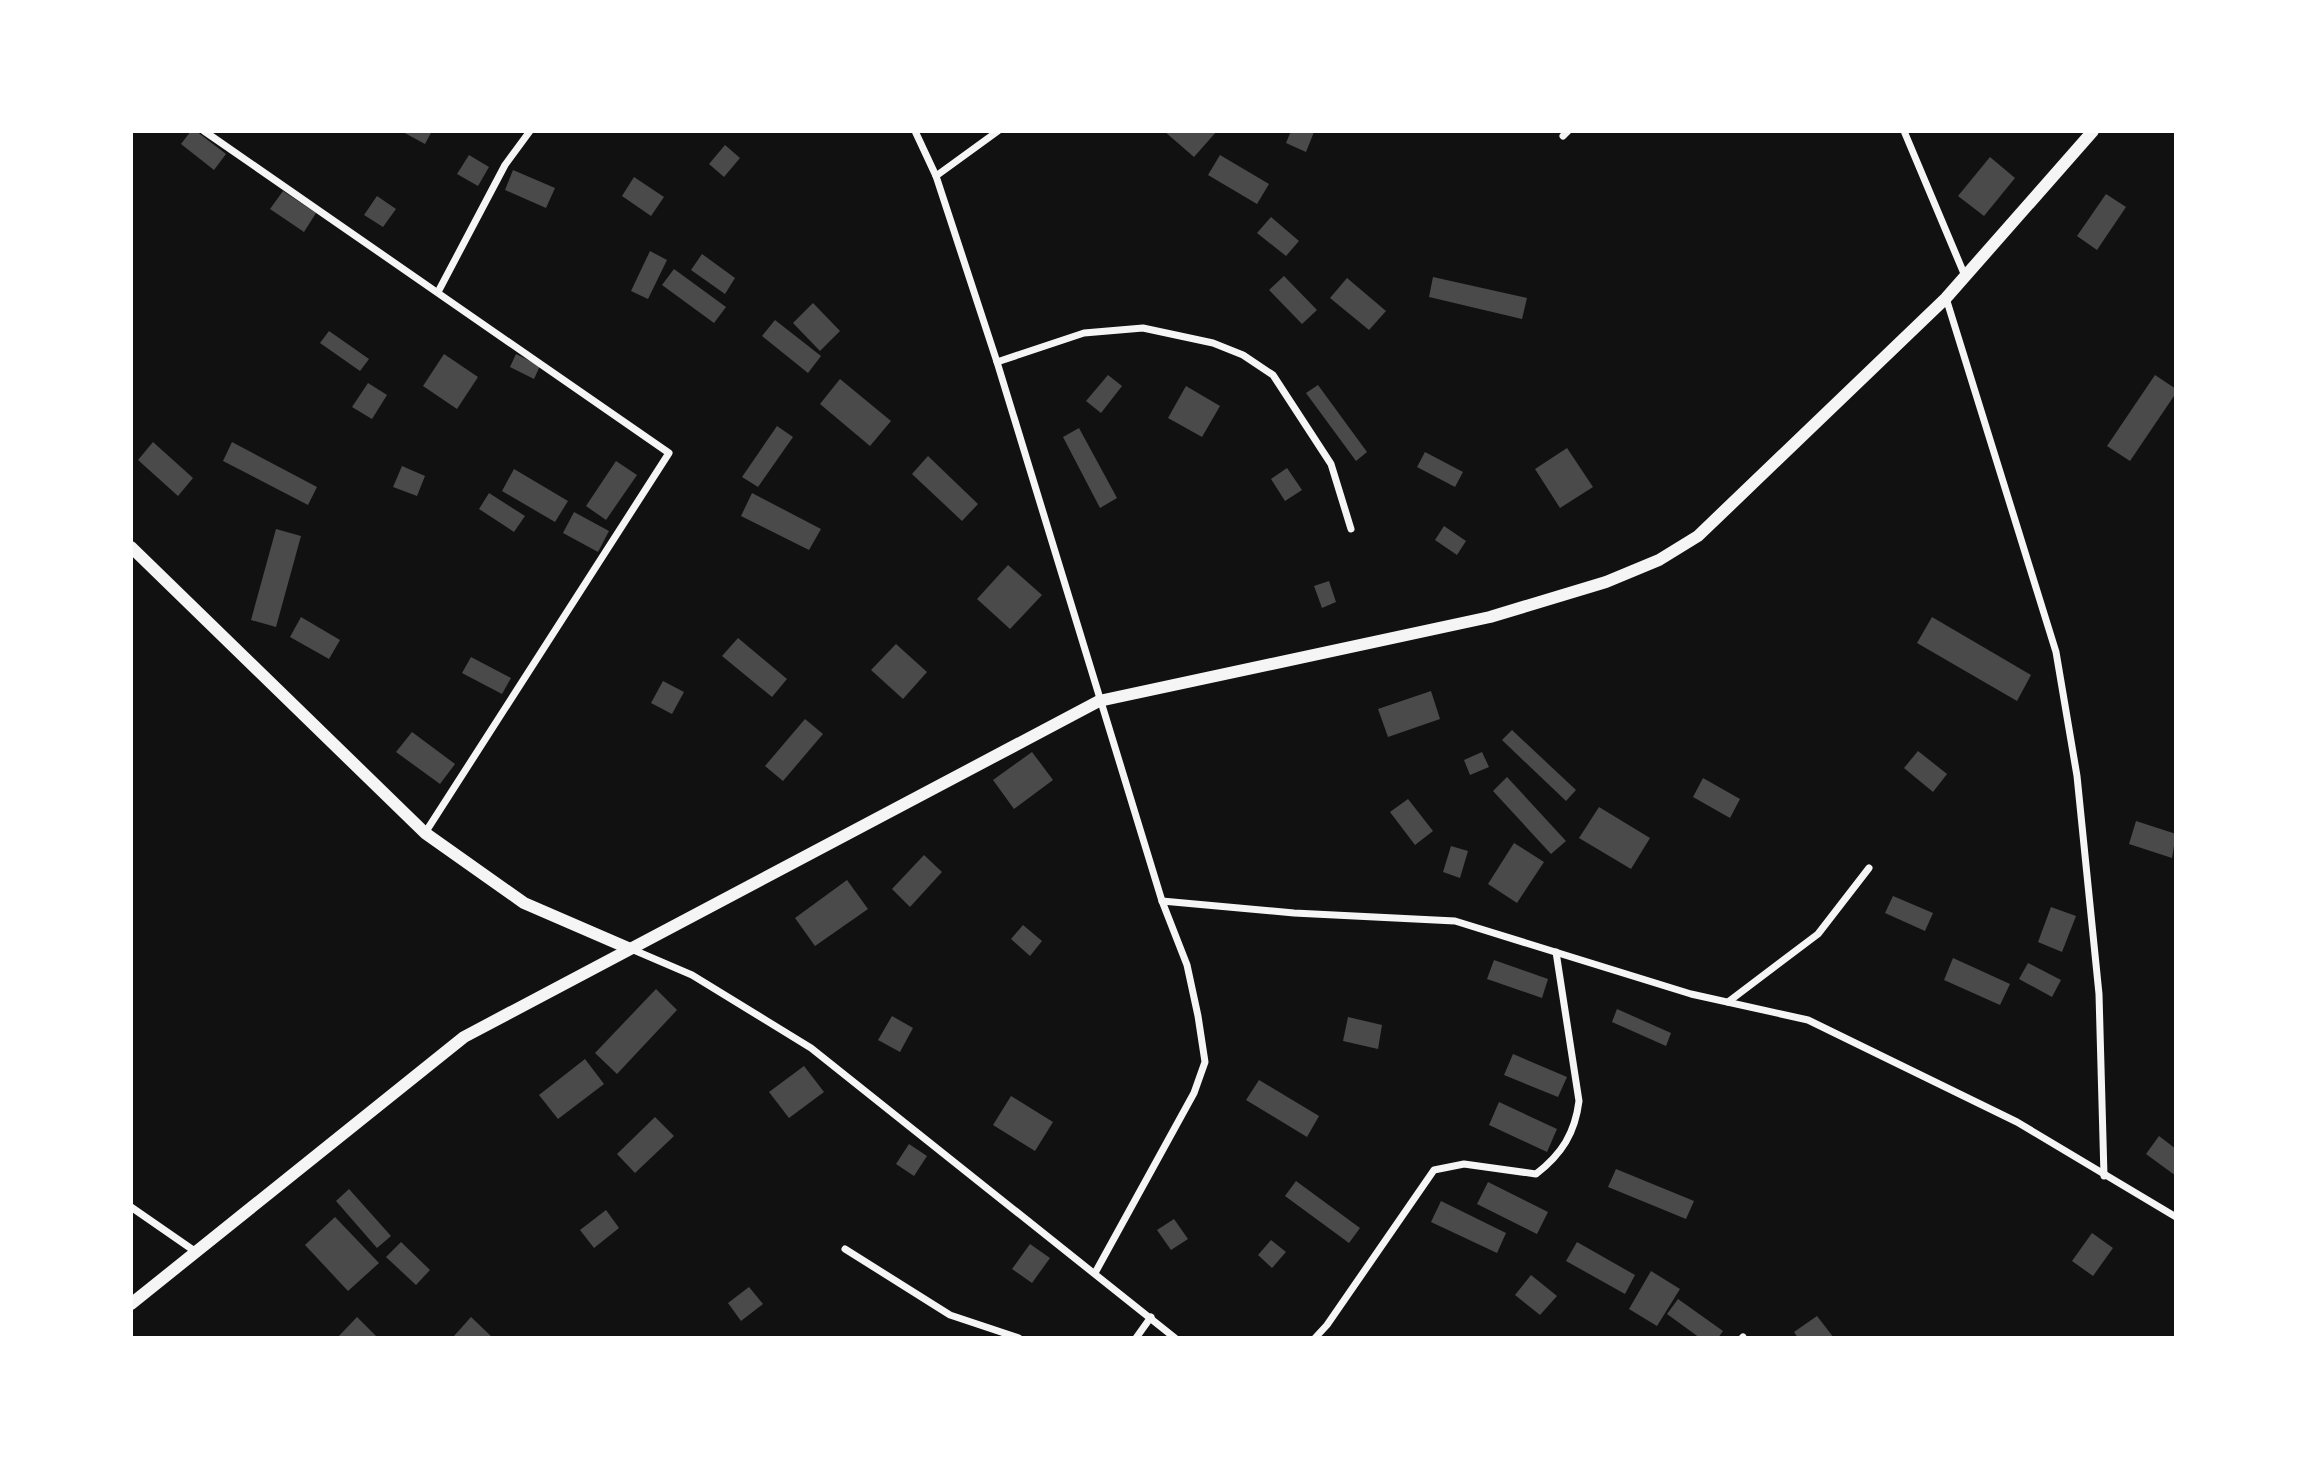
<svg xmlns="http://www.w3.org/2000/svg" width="2307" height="1469" font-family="Lora,serif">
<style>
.building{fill:#4a4a4a}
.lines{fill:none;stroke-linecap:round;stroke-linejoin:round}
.minor{stroke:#f5f5f5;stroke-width:7}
.tertiary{stroke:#f5f5f5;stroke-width:12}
</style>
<rect width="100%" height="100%" fill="#111"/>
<g class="building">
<polygon points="191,131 196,131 226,154 214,170 181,144"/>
<polygon points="401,131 432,131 425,144"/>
<polygon points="1164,131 1217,131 1194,157"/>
<polygon points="1291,131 1314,132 1306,152 1286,143"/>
<polygon points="725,145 740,158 724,177 709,164"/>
<polygon points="469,155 489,167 478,186 457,174"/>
<polygon points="1220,155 1269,184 1257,204 1208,175"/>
<polygon points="1990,157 2015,178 1984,216 1958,196"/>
<polygon points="513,170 555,188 546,208 505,190"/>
<polygon points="634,177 664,197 651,216 622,196"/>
<polygon points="283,191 316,213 304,232 270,209"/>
<polygon points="2106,194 2126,207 2097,250 2077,236"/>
<polygon points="377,196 396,209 383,227 364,215"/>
<polygon points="1271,217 1299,241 1286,256 1257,233"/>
<polygon points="650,251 667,260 648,299 631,291"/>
<polygon points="702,254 735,278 725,294 691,270"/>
<polygon points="674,269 726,307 714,323 662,285"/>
<polygon points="1284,276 1317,310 1302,324 1269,290"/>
<polygon points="1433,277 1527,298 1522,319 1429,297"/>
<polygon points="1347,278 1386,311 1369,330 1330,298"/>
<polygon points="813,303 840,331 820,351 793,323"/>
<polygon points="775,320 821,356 808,373 762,336"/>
<polygon points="329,331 369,359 360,371 320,343"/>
<polygon points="444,354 478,377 457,409 423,386"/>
<polygon points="516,354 540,366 534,379 510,367"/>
<polygon points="1108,375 1122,386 1101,413 1086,401"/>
<polygon points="2155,375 2176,389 2176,393 2130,461 2107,446"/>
<polygon points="840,379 891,421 870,446 820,404"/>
<polygon points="368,383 387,395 372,419 352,407"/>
<polygon points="1318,385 1367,452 1356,461 1306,393"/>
<polygon points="1186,386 1220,406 1202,437 1168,418"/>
<polygon points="777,426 793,437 758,487 742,477"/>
<polygon points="1079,428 1117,498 1100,508 1063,437"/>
<polygon points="153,442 193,478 178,496 138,460"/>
<polygon points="232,442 317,487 308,505 223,461"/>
<polygon points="1567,448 1593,487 1560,508 1535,469"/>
<polygon points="1425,452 1463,472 1455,487 1417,467"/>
<polygon points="928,456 978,504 962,521 912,474"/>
<polygon points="616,461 637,475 606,520 586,506"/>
<polygon points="402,466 425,476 417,496 393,487"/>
<polygon points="1287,468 1302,490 1285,501 1271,479"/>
<polygon points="514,469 568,501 555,522 502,491"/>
<polygon points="489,493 525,516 514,532 479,509"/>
<polygon points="752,493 821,529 809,550 741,516"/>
<polygon points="574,512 609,531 598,552 563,533"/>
<polygon points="1444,526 1466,541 1457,555 1435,540"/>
<polygon points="276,529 301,536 276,627 251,620"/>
<polygon points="1008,565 1042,595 1010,629 977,599"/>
<polygon points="1329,581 1336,602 1322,608 1314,586"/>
<polygon points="301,617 340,640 329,659 290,637"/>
<polygon points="1932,617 2031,675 2017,701 1917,643"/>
<polygon points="738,638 787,679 772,697 722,656"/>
<polygon points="896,644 927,672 903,699 871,670"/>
<polygon points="471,657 511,678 502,694 462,673"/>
<polygon points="663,681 684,692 672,714 651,703"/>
<polygon points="1431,691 1440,719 1388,737 1378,709"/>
<polygon points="805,719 823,734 783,781 765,766"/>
<polygon points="1512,730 1576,790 1566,801 1502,740"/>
<polygon points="412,732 455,764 440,784 396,752"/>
<polygon points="1918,751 1947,774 1933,792 1904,768"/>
<polygon points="1032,752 1053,780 1014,809 993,780"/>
<polygon points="1482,752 1489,767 1470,775 1464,760"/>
<polygon points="1507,777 1566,841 1551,854 1493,791"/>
<polygon points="1703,778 1740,799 1730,818 1693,797"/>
<polygon points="1408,799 1433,831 1415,845 1390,812"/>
<polygon points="1599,807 1650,838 1631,869 1579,838"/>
<polygon points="2136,821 2176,834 2172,858 2129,844"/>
<polygon points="1514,843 1544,862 1517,903 1488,884"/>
<polygon points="1451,846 1468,851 1460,878 1443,872"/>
<polygon points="924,855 942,872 910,907 892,889"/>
<polygon points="847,880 868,909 815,946 795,918"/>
<polygon points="1893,896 1933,913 1925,931 1885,913"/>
<polygon points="2051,907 2076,916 2062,952 2038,942"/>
<polygon points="1023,925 1042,941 1030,956 1011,939"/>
<polygon points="1953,958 2010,984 2000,1005 1944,980"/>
<polygon points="1494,960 1548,979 1542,998 1487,979"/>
<polygon points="2028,963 2061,980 2052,997 2019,979"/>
<polygon points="656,989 677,1010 617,1074 595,1053"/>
<polygon points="1617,1009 1671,1033 1666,1046 1612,1022"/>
<polygon points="892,1016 913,1028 900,1052 878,1040"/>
<polygon points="1348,1017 1382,1025 1378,1049 1343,1041"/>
<polygon points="1513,1054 1567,1077 1558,1097 1504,1075"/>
<polygon points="585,1059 604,1084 558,1119 539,1095"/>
<polygon points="804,1066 824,1092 789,1118 769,1092"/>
<polygon points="1259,1080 1319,1116 1307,1137 1246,1100"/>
<polygon points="1011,1096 1053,1122 1035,1151 993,1125"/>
<polygon points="1499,1102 1557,1129 1547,1152 1489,1125"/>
<polygon points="655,1117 674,1136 635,1173 617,1154"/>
<polygon points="2159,1136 2176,1149 2176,1176 2146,1154"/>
<polygon points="909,1144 927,1156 914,1176 896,1164"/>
<polygon points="1616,1169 1694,1201 1686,1219 1608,1187"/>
<polygon points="1296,1181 1360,1228 1349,1243 1285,1196"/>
<polygon points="1488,1182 1548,1212 1537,1234 1477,1204"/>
<polygon points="349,1189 391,1236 377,1248 336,1201"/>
<polygon points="1441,1201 1506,1233 1497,1253 1431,1222"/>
<polygon points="606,1210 619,1228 594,1248 580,1230"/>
<polygon points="335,1217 379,1263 348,1291 305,1245"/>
<polygon points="1174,1219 1188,1239 1171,1250 1157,1230"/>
<polygon points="2092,1233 2113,1248 2093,1276 2072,1261"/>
<polygon points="1271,1240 1286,1252 1272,1268 1258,1255"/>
<polygon points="401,1242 430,1270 416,1285 386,1257"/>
<polygon points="1577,1242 1635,1275 1625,1294 1566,1261"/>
<polygon points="1030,1244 1050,1258 1032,1283 1012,1269"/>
<polygon points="1651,1271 1680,1289 1657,1326 1629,1309"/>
<polygon points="1531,1275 1557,1296 1540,1315 1515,1295"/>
<polygon points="749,1287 763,1304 741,1321 728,1303"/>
<polygon points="1678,1299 1723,1331 1718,1338 1700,1338 1667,1314"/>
<polygon points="1817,1316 1834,1338 1798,1338 1794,1332"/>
<polygon points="357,1317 378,1338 337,1338"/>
<polygon points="471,1317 493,1338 454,1336"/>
</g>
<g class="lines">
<g class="minor">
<polyline points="204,131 669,453 425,833"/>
<polyline points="915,131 936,176 997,362 1162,901 1187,965 1198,1016 1205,1062 1194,1093 1095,1273"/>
<polyline points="1904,131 1965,276"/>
<polyline points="1563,136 1568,131"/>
<polyline points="936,176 998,131"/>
<polyline points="438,292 505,165 530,131"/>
<polyline points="1946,298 2056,652 2077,776 2099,994 2104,1176"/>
<polyline points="997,362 1084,333 1143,328 1213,343 1243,355 1273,375 1331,464 1351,529"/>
<polyline points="1162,901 1294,913 1455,921 1691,994 1808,1020 2017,1122 2176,1217"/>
<polyline points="629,948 692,975 811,1048 1175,1338"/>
<polyline points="1728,1002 1818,934 1869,868"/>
<polyline points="131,1207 196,1252"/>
<polyline points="845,1249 950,1315 1019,1338"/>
<polyline points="1136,1338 1151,1317"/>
<path d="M1315 1338 1327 1325 1434 1170 1464 1164 1536 1174C1562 1154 1575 1133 1579 1101L1556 952"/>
<polyline points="1742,1338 1743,1337"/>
</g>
<g class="tertiary">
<polyline points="131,547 425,833 524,903 628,948"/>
<polyline points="131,1304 464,1037 1099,701 1490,617 1606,582 1659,560 1698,536 1946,298 2093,131"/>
</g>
</g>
<rect width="2307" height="1469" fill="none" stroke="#ffffff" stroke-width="266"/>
</svg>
